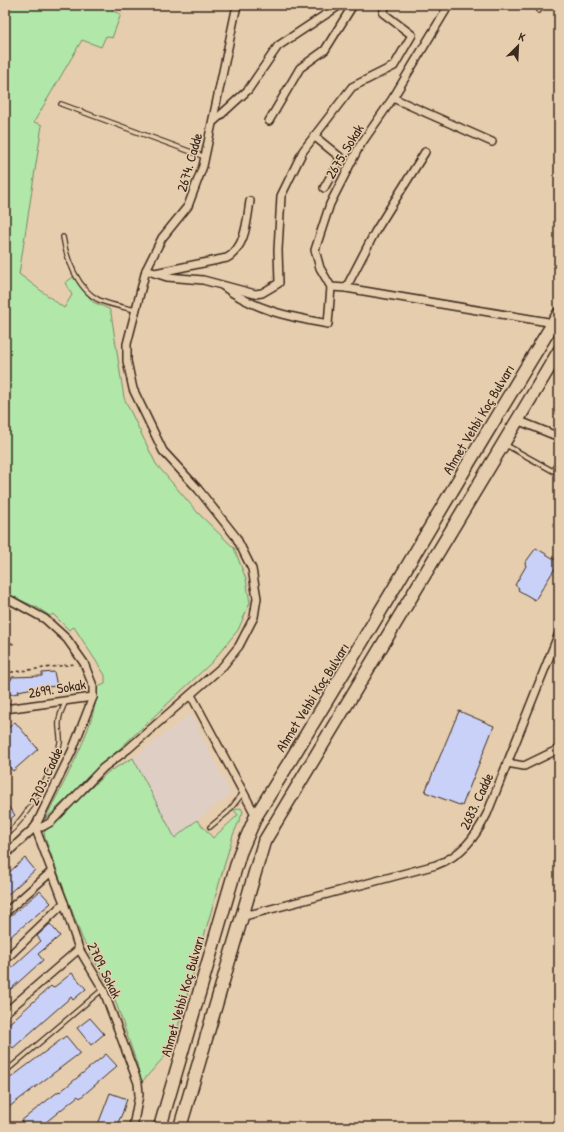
<svg xmlns="http://www.w3.org/2000/svg" width="564" height="1132" font-family="'Patrick Hand',sans-serif">
<style>
.built{fill:#decec4}
.green{fill:#b1e7a9;stroke:#768864}
.building{fill:#cad1f9;stroke:#3b2a1e}
.lines{fill:none;stroke-linecap:round;stroke-linejoin:round}
.lane-casing{stroke:#3b2a1e;stroke-width:6}
.street-casing{stroke:#3b2a1e;stroke-width:10}
.primary-casing{stroke:#3b2a1e;stroke-width:15}
.path{stroke:#3b2a1e;stroke-width:1.5;stroke-dasharray:3 3;stroke-linecap:butt}
.lane{stroke:#e6cdae;stroke-width:3.5}
.street{stroke:#e6cdae;stroke-width:7}
.primary{stroke:#e6cdae;stroke-width:12}
.labels{text-anchor:middle;dominant-baseline:central;stroke-width:3;stroke-linejoin:round;paint-order:stroke}
.street-label{font-size:14px;fill:#3b2a1e;stroke:#e6cdae}
</style>
<rect width="100%" height="100%" fill="#e6cdae"/>
<filter id="ink" filterUnits="userSpaceOnUse"><feTurbulence type="fractalNoise" baseFrequency=".025" numOctaves="2"/><feDisplacementMap in="SourceGraphic" scale="8" xChannelSelector="R" yChannelSelector="G"/><feConvolveMatrix kernelMatrix="1 2 1 2 8 2 1 2 1" color-interpolation-filters="sRGB"/></filter>
<g filter="url(#ink)">
<polygon class="built" points="190,714 231,793 175,838 133,758"/>
<g class="green">
<path d="M5 5H115L112 11 121 14 112 38 106 36 101 47 82 40 34 122 42 125 19 274 64 308 72 295 65 283 73 277 93 302 109 309 111 313 124 398 156 464 198 513 234 548 246 579 250 603 238 630 212 662 45 819C65 780 94 730 98 687L105 684V675L74 627 69 630 53 614 50 616 38 608 5 593Z"/>
<polygon points="133,758 175,838 197,820 213,838 238,815 234,810 241,808 243,812 233,835 172,1048 141,1083 137,1064 113,994 82,938 45,838 44,832 108,772"/>
</g>
<g class="building">
<polygon points="536,548 559,562 535,600 518,590 519,588 515,585 526,566 525,563"/>
<polygon points="54,672 57,686 46,687 46,689 34,692 33,688 18,691 19,693 6,695 5,692 5,680 11,680 12,677 42,676 42,673"/>
<polygon points="459,711 494,726 462,806 425,792"/>
<polygon points="15,722 38,749 13,771 5,762 5,731"/>
<polygon points="5,803 15,815 5,824"/>
<polygon points="25,858 35,870 5,897 5,876"/>
<polygon points="40,891 51,903 5,941 5,921"/>
<polygon points="50,924 60,936 38,954 43,960 11,989 5,983 5,974 41,941 37,936"/>
<polygon points="72,973 86,989 73,1000 71,997 13,1048 5,1039 5,1027 51,986 53,988"/>
<polygon points="90,1018 104,1034 91,1045 77,1028"/>
<polygon points="66,1036 80,1053 5,1110 5,1082"/>
<polygon points="106,1054 117,1066 80,1098 78,1096 40,1127 26,1127 21,1121 59,1091 60,1092"/>
<polygon points="110,1093 127,1099 122,1114 116,1127 97,1127"/>
</g>
<g class="lines">
<g class="lane-casing">
<g id="lane">
<polyline points="539,11 542,5"/>
<polyline points="61,104 205,157"/>
<path d="M63 237C66 258 78 290 99 300 110 305 123 307 135 310"/>
<polyline points="506,445 553,471 559,459"/>
<polyline points="210,827 228,812 243,793"/>
<path d="M5 836C28 817 53 772 60 743 61 736 58 729 59 722 59 715 63 707 66 701"/>
<polyline points="5,1072 103,989"/>
</g>
</g>
<g class="street-casing">
<g id="street">
<polyline points="393,98 492,142"/>
<polyline points="214,121 248,90 278,46 340,5"/>
<polyline points="269,121 300,68 325,50 353,5"/>
<polyline points="314,136 341,158 324,188"/>
<polyline points="146,270 167,277 203,280 255,294 262,293 279,283 278,250 281,196 303,151 352,87 394,66 412,35 383,13 386,5"/>
<path d="M155 273 227 258C246 247 247 220 250 201"/>
<path d="M223 286C254 310 290 317 328 324L331 287 320 268 315 250 330 204 359 147 393 98 449 5"/>
<polyline points="331,287 346,288 554,323"/>
<polyline points="346,288 375,232 425,152"/>
<polyline points="517,420 559,437"/>
<polyline points="5,597 45,619 67,639 84,663 93,686 93,697 72,751 35,827 5,855"/>
<polyline points="191,695 256,816"/>
<polyline points="5,709 93,697"/>
<polyline points="507,763 524,766 559,749"/>
<polyline points="5,913 51,872"/>
<path d="M241 917 436 865C461 856 475 838 487 814L559 633"/>
<polyline points="5,960 64,903"/>
<polyline points="5,1013 79,949"/>
<polyline points="133,1127 139,1095 138,1083 103,989 79,949 64,903 35,827 42,827 51,822 103,768 128,749 223,666 239,646 254,617 257,598 252,569 236,537 198,489 163,451 133,389 127,361 127,344 146,270 162,238 188,206 203,166 237,5"/>
</g>
</g>
<g class="primary-casing">
<g id="primary">
<path d="M160 1127 240 853 256 816C360 650 456 480 559 314"/>
<polyline points="180,1127 264,842 559,351"/>
</g>
</g>
<g class="path">
<polyline points="5,640 13,644 5,645"/>
<polyline points="5,673 75,664"/>
</g>
<use href="#lane" class="lane"/>
<use href="#street" class="street"/>
<use href="#primary" class="primary"/>
</g>
</g>
<g class="labels">
<g class="street-label">
<text transform="translate(344 151) rotate(-59)">2675. Sokak</text>
<text transform="translate(189 162) rotate(-74)">2674. Cadde</text>
<text transform="translate(478 419) rotate(-59)">Ahmet Vehbi Koç Bulvarı</text>
<text transform="translate(57 688) rotate(-9)">2699. Sokak</text>
<text transform="translate(312 697) rotate(-58)">Ahmet Vehbi Koç Bulvarı</text>
<text transform="translate(45 776) rotate(-65)">2703. Cadde</text>
<text transform="translate(476 801) rotate(-65)">2683. Cadde</text>
<text transform="translate(105 970) rotate(64)">2709. Sokak</text>
<text transform="translate(182 996) rotate(-74)">Ahmet Vehbi Koç Bulvarı</text>
</g>
</g>
<rect width="564" height="1132" fill="none" stroke="#e6cdae" stroke-width="20"/>
<rect x="10" y="10" width="544" height="1112" fill="none" stroke="#3b2a1e" stroke-width="1.5" filter="url(#ink)"/>
<g transform="translate(518 46) rotate(24)" stroke="#e6cdae" stroke-width="3" paint-order="stroke">
<path d="M0-3L7 15L0 10L-7 15Z" fill="#3b2a1e"/>
<text y="-6" font-size="11" font-weight="bold" text-anchor="middle" fill="#3b2a1e">K</text>
</g>
</svg>
